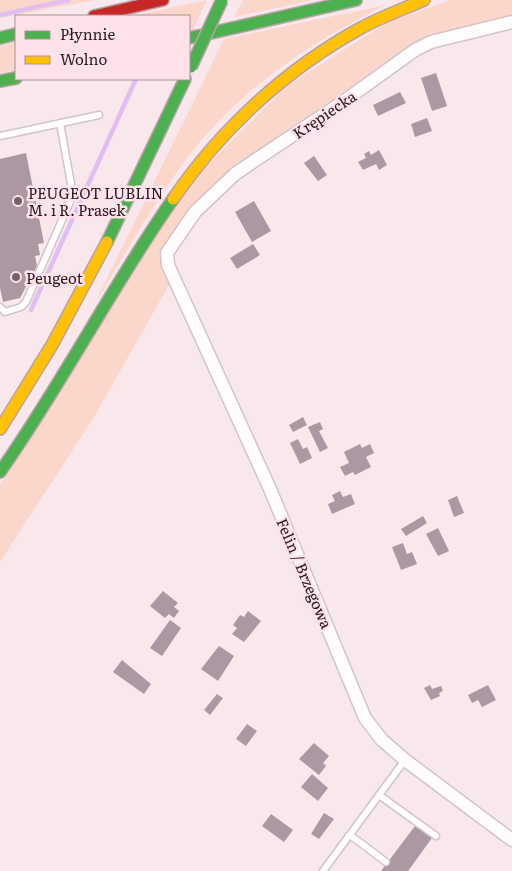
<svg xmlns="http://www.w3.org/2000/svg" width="512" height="871" font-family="Literata,serif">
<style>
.green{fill:#fbd6ca}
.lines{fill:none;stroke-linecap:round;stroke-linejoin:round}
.stream{stroke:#e1bef2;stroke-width:4.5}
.building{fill:#ac98a3}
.lane-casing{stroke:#d1c4c8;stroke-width:9}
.street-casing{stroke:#d1c4c8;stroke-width:15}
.fast-casing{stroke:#b9a2a3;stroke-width:14}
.slow-casing{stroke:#b9a2a3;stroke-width:14}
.jam-casing{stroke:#b9a2a3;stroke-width:14}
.lane{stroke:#fefcfc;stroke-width:6}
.street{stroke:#fefcfc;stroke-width:12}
.fast{stroke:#4caf50;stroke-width:11}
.slow{stroke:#ffc107;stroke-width:11}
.jam{stroke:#c62828;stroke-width:11}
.fast-bridge-casing{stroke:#b9a2a3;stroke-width:14;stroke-linecap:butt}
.fast-bridge{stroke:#4caf50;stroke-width:11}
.poi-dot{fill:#706366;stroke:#ffe1e9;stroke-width:2}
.labels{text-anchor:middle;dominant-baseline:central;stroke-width:5;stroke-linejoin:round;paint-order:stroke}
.street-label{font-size:15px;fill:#261b1e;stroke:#ffe1e9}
.poi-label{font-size:15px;fill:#261b1e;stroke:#ffe1e9;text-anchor:start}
</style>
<rect width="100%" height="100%" fill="#f8e8ec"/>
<g class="green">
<polygon points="0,0 95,0 0,18"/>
<polygon points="207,0 193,30 189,31 189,16 131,16"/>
<polygon points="243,0 314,0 234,17"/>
<polygon points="450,0 512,0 512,17 412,47 397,55 376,74 221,181 162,262 169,285 94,417 0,562 0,485 170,214 205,167 288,85 388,22"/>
<path d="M386 5C314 40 245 86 194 149 156 198 126 253 94 305L224 39Z"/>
<polygon points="16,42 16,70 0,73 0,46"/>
</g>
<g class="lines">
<g class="stream">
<polyline points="0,15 68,0"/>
<polyline points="31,310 136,79"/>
</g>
</g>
<g class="building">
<polygon points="436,73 447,106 432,111 421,78"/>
<polygon points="400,92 406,103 378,116 373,105"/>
<polygon points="427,118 432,131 415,137 411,124"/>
<polygon points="379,150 387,165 379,170 376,164 363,170 358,162 366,158 364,154 369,151 371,155"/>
<polygon points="26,153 44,243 38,244 40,255 35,256 37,266 20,298 3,302 0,288 0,159"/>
<polygon points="314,156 327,175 318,181 304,163"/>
<polygon points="254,201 271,231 252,242 235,212"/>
<polygon points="253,244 260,255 237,269 230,258"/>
<polygon points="303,417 307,425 293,432 289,425"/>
<polygon points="320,422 323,429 319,431 328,448 320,452 308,427"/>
<polygon points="298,439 303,449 307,447 312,458 300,464 290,443"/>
<polygon points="360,444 362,448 370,444 374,453 366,457 371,467 355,475 353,472 345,476 340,467 349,463 344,452"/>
<polygon points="340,491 343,497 351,494 355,504 332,514 328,504 335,501 332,495"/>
<polygon points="457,496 464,513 454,517 448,500"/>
<polygon points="423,516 427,523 406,536 401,529"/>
<polygon points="438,528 449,551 438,556 426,534"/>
<polygon points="403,543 407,554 412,552 417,564 401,570 392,547"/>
<polygon points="163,591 178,603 174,607 179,611 174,618 169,614 165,618 150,606"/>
<polygon points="248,611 261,621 244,642 232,634 237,628 233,625 240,615 244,617"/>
<polygon points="170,620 181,628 162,656 150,648"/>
<polygon points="219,646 234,656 218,681 201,669"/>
<polygon points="122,660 151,684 144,694 113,672"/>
<polygon points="430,685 432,689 441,686 443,691 439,693 440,696 431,700 424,688"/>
<polygon points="488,685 496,700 482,707 478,700 472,703 468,695"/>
<polygon points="217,694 223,698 210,715 204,710"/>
<polygon points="247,724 257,731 246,746 236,739"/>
<polygon points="314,743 329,756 323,763 326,766 319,775 299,759"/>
<polygon points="312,774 328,788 318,801 301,787"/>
<polygon points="324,813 334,819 319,839 311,834"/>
<polygon points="271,814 293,830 284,842 262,826"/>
<polygon points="415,826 432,838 408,871 381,871"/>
</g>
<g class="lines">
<g class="lane-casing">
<g id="lane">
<polyline points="0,136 99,115"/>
<polyline points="0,307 5,312 21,307 26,302 73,195 60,123"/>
<polyline points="379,795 436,836"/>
<polyline points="350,835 386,862"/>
<polyline points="323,871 405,760"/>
</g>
</g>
<g class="street-casing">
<polyline id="street" points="512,22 431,42 415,50 340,104 260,157 235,174 195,212 167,253 168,265 270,489 365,718 382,740 405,760 512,840"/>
</g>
<g class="fast-casing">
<g id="fast">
<polyline points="0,38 16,34"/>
<polyline points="189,38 356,0"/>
<polyline points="0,81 16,78"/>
<polyline points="107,242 185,79"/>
<path d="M0 472C62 384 111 288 173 199"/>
</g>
</g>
<g class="slow-casing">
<g id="slow">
<path d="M173 199C221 129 286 69 361 28 381 17 403 9 424 0"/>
<polyline points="0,429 52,345 107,242"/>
</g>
</g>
<g class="jam-casing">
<polyline id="jam" points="94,16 163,0"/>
</g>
<use href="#lane" class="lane"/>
<use href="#street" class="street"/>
<use href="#fast" class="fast"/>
<use href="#slow" class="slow"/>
<use href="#jam" class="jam"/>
<g class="fast-bridge-casing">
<polyline id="fast-bridge" points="191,67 222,0"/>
</g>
<use href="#fast-bridge" class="fast-bridge"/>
</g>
<g class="poi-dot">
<circle cx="18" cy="201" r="5"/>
<circle cx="16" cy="277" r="5"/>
</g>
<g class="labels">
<g class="street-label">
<text transform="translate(324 114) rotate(-34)">Krępiecka</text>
<text transform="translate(305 573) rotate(67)">Felin / Brzegowa</text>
</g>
<g class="poi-label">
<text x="28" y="192">PEUGEOT LUBLIN<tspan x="28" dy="17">M. i R. Prasek</tspan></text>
<text x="26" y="277">Peugeot</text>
</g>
</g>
<rect x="15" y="15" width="175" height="65" fill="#ffe1e9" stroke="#a89298"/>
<rect x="25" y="31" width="25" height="8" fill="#4caf50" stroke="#a89298"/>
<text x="60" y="40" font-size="15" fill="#261b1e">Płynnie</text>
<rect x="25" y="56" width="25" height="8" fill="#ffc107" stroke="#a89298"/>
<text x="60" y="65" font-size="15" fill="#261b1e">Wolno</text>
</svg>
